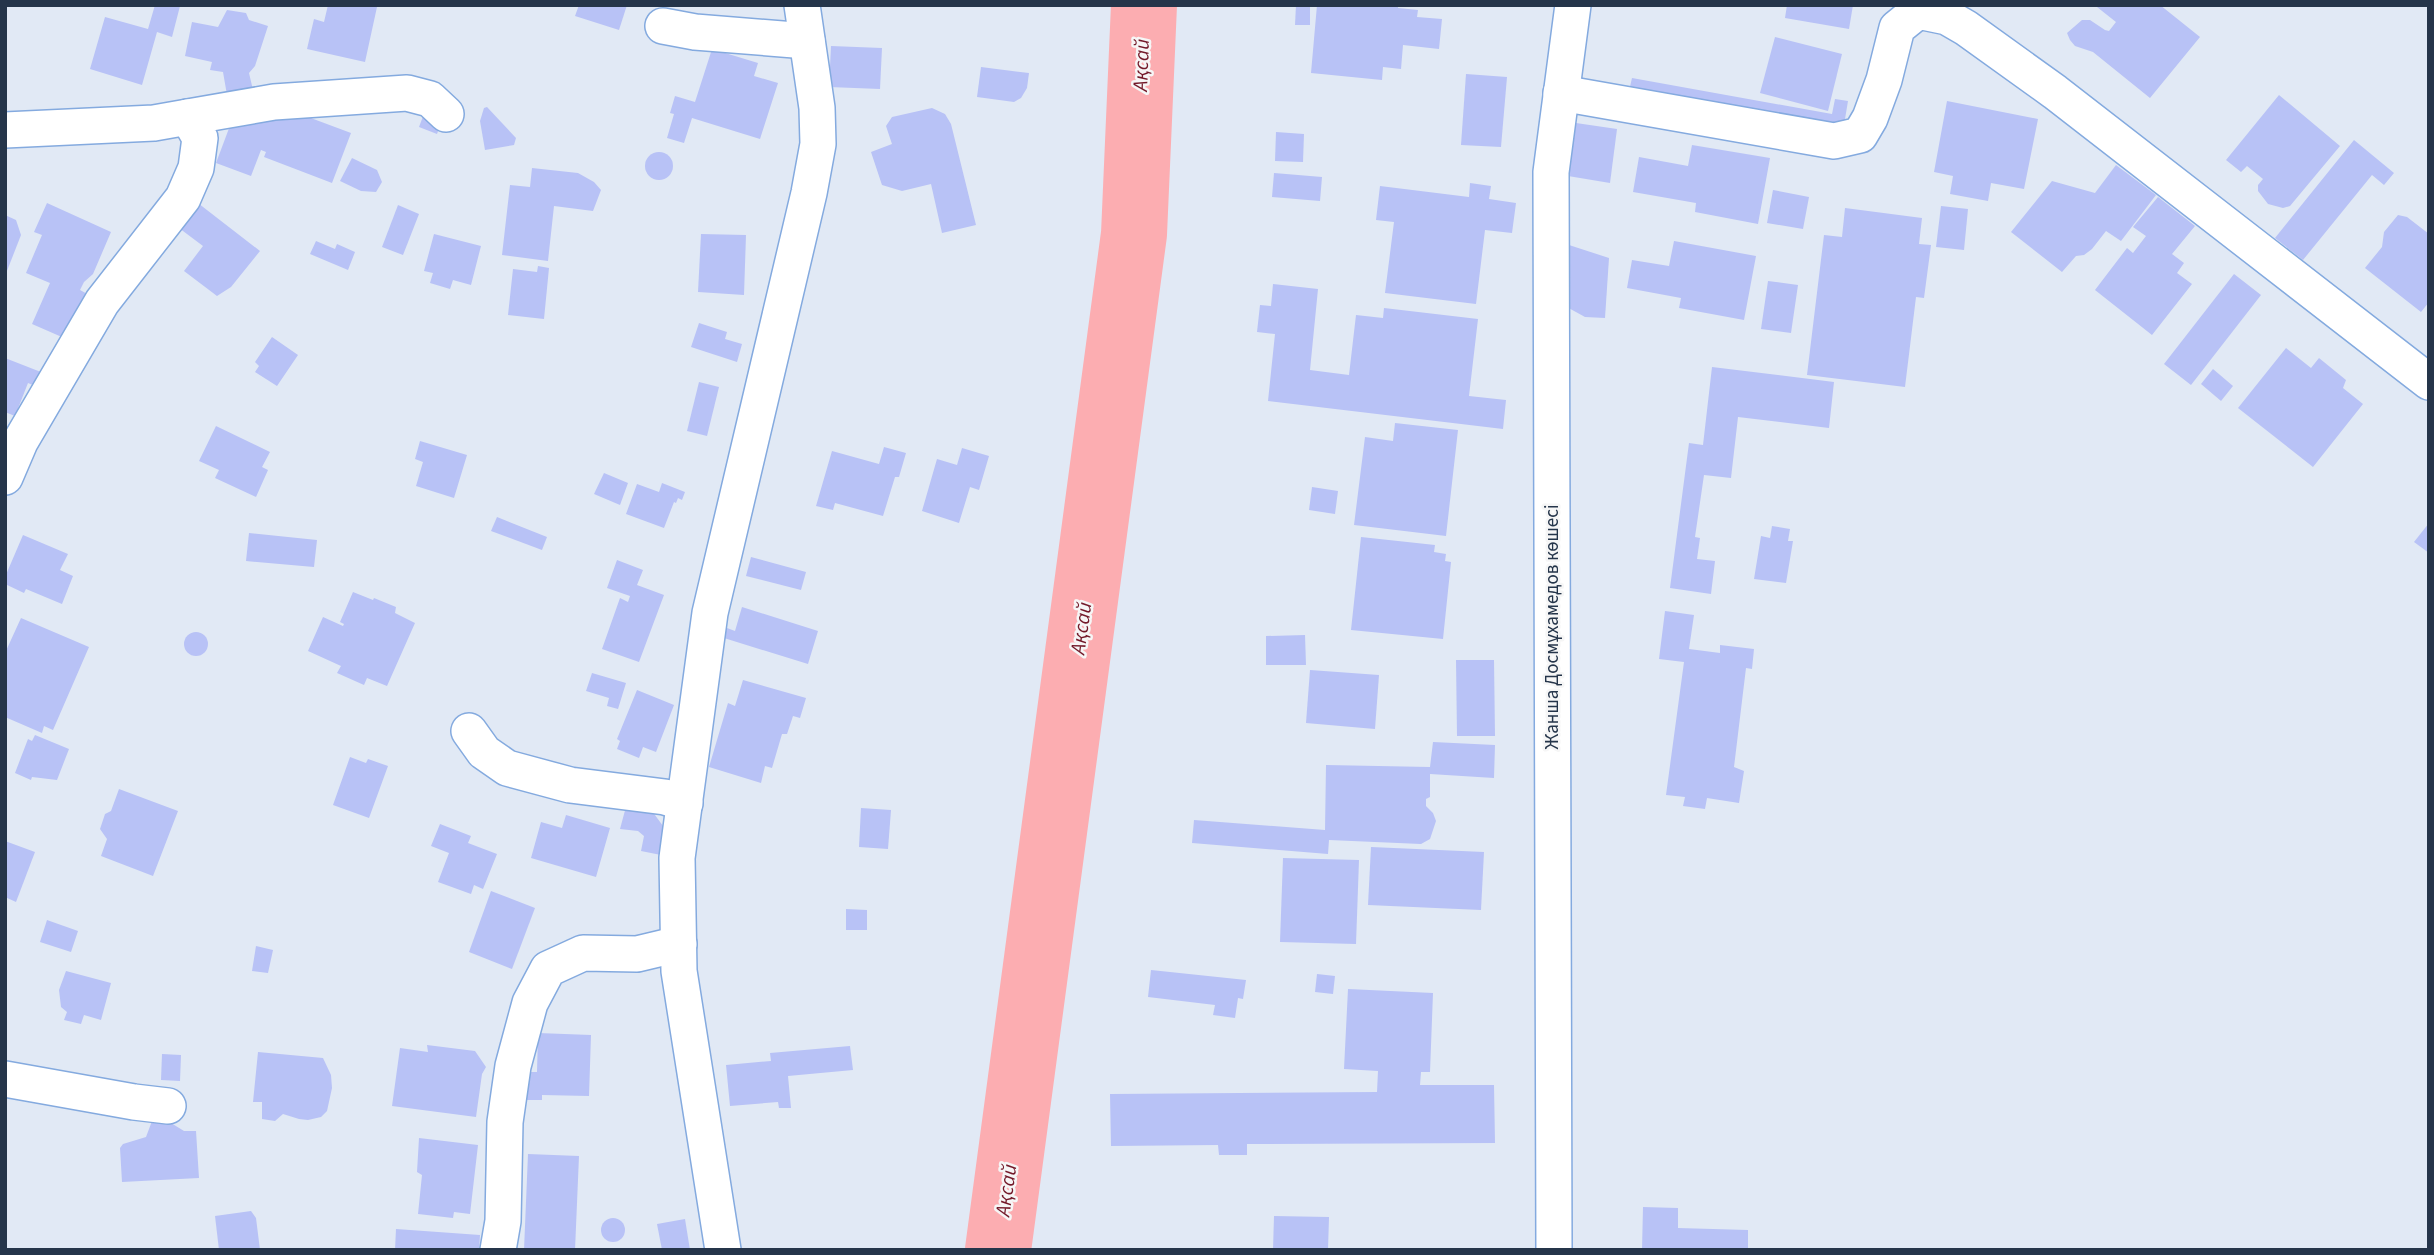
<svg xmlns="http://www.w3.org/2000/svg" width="2434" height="1255" font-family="'Source Sans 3',sans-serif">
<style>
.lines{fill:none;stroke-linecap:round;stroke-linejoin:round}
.river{stroke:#fcadb1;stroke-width:66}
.building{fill:#b8c2f6}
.minor-casing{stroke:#84aadf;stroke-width:38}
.minor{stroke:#fff;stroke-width:35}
.labels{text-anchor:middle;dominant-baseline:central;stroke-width:5;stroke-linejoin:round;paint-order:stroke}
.street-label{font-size:19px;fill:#25354a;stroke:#f6f6f6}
.water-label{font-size:21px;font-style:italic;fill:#731929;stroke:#f6f6f6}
</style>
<rect width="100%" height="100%" fill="#e1e9f5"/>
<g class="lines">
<polyline class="river" points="998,1250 1134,234 1144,5"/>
</g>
<g class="building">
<polygon points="155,5 180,6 172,37 157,32 142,85 90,69 105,17 148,29"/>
<polygon points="328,5 377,7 365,62 307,49 314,19 324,22"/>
<polygon points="579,5 627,5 619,30 575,16"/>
<polygon points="1296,5 1310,5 1310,25 1295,25"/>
<polygon points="1317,5 1398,5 1398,8 1418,10 1417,17 1442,19 1439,49 1403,45 1401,69 1383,67 1382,80 1311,73"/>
<polygon points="1787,5 1853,5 1849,29 1785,18"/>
<polygon points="2099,5 2160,5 2200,37 2150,98 2093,52 2075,46 2070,40 2067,33 2082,20 2090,20 2105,30 2109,31 2116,22 2097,7"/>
<polygon points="227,10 246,13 249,20 268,26 255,66 249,73 253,90 227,95 223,72 210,70 212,62 185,56 192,22 218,27"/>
<polygon points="1775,37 1842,54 1828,111 1760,93"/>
<polygon points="831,46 882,48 880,89 829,87"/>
<polygon points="712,49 758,63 754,76 778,83 760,139 692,118 684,143 667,138 674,114 670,113 675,96 695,102"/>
<polygon points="981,67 1029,73 1027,88 1021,98 1014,102 977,97"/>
<polygon points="1466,74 1507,77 1501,147 1461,145"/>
<polygon points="1632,78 1832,114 1835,99 1848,101 1843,131 1629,91"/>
<polygon points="2279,95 2340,146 2290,206 2283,208 2268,204 2258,191 2258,185 2263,179 2247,166 2241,172 2226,160"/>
<polygon points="1947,101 2038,119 2024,189 1991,183 1988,201 1950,194 1953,176 1934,172"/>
<polygon points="487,107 516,138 514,145 485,150 480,121 484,108"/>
<polygon points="284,108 351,133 332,183 264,157 266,152 261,150 251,176 216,163 231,123"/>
<polygon points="932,108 945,114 951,124 976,225 942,233 931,184 902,191 882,185 871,152 892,144 886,126 892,117"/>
<polygon points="425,111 443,118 437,134 419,127"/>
<polygon points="1576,123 1617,129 1610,183 1568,176"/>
<polygon points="1276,132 1304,134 1303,162 1275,161"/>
<polygon points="2354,140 2394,173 2384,185 2372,175 2303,260 2275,238"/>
<polygon points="1692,145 1770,158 1758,224 1695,212 1696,203 1633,192 1639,157 1688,166"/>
<circle cx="659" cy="166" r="14"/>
<polygon points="352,158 377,170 382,182 376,192 361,191 340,181"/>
<polygon points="2116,165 2156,195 2121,241 2106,231 2092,249 2084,255 2076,256 2062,272 2011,232 2052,181 2095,193"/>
<polygon points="532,168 578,173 594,182 601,190 593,211 554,206 548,261 502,255 510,185 530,187"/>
<polygon points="1274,173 1322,177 1320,201 1272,197"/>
<polygon points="1470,183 1491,186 1489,199 1516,203 1512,233 1485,230 1476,304 1385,293 1394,222 1376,220 1380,186 1469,197"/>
<polygon points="1773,190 1809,197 1803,229 1767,223"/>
<polygon points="2158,197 2195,226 2172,254 2184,263 2177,273 2192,284 2152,335 2095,290 2127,248 2133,253 2146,236 2133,227"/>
<polygon points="194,200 260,251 231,287 217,296 184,271 203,246 175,225"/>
<polygon points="47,203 111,232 93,274 84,282 80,290 91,296 71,341 32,324 50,283 26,273 42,235 34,232"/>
<polygon points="398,205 419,214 403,255 382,247"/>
<polygon points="1941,206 1968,209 1964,250 1936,247"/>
<polygon points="1845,208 1922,218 1919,244 1931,245 1924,298 1916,297 1905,387 1807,375 1824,235 1842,237"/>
<polygon points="5,215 16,220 21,235 5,276"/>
<polygon points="2398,215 2407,217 2429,234 2429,302 2421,312 2365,268 2382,247 2384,232"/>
<polygon points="434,234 481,246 471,285 453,280 450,289 430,283 433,273 424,271"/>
<polygon points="701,234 746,235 744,295 698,292"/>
<polygon points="316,241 335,249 337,244 355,252 348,270 310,254"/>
<polygon points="1674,241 1756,256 1744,320 1679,308 1681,298 1627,288 1632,260 1669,266"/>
<polygon points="1569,245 1609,258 1605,318 1585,317 1565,306"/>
<polygon points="538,266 549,268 544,319 508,315 513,269 537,272"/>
<polygon points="2234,274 2261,295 2191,385 2164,364"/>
<polygon points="1768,281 1798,285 1791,333 1761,329"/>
<polygon points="1273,284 1318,289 1310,370 1349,375 1356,315 1383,318 1384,308 1478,319 1469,396 1506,400 1503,429 1268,401 1275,334 1257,332 1260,305 1271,306"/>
<polygon points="699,323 727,332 725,339 742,344 737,362 691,347"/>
<polygon points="272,337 298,355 277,386 255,372 259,366 255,362"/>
<polygon points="2286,348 2311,368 2319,358 2346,380 2343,388 2363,404 2313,467 2238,408"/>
<polygon points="5,358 46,374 40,388 28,383 15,416 5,412"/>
<polygon points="1712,367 1834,382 1829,428 1738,417 1731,478 1704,475 1695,537 1700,538 1697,559 1715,561 1711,594 1670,588 1689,443 1703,445"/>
<polygon points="2213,369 2233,386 2221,401 2201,384"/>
<polygon points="699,382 719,387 707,436 687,431"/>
<polygon points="1395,423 1458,430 1446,536 1354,525 1365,437 1393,441"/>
<polygon points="216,426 270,452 262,467 268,470 256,497 215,478 219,470 199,461"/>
<polygon points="420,441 467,455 454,498 416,486 423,462 415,459"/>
<polygon points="884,447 906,453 899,477 895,477 883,516 835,503 833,510 816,506 832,451 879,464"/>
<polygon points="962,448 989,456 979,490 970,487 959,523 922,511 937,459 957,465"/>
<polygon points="604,473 628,483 620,505 594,494"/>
<polygon points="662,483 685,492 682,500 678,498 676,503 674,502 664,528 626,514 637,484 659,492"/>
<polygon points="1312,487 1338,491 1335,514 1309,510"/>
<polygon points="497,517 547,537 542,550 491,531"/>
<polygon points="2429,523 2429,553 2414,542"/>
<polygon points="1772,526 1790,529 1788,541 1793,541 1786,583 1754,579 1761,536 1770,538"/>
<polygon points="249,533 317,540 314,567 246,561"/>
<polygon points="23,535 68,554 60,570 73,576 62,604 26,589 24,593 5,584 5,577"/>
<polygon points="1361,537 1435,545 1434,552 1446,554 1445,561 1451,562 1443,639 1351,630"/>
<polygon points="751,557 806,572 801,590 746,576"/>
<polygon points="617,560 643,570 637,585 664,595 639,662 602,649 620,598 628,602 630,596 607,588"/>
<polygon points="353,592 373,600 374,598 396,607 395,613 415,623 387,686 367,678 364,685 337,673 341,666 308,651 323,617 343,626 344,624 340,622"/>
<polygon points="742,607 818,631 808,664 724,638 727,628 735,631"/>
<polygon points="1665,611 1694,615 1689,649 1720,653 1720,645 1754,649 1752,669 1746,668 1734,767 1744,771 1739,803 1707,798 1705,809 1683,806 1685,797 1666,795 1684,662 1659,659"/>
<polygon points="21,618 89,647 53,730 44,726 42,733 5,717 5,653"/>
<circle cx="196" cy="644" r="12"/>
<polygon points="1305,635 1306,665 1266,665 1266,636"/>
<polygon points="1456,660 1494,660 1495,736 1457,736"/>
<polygon points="1310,670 1379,675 1375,729 1306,723"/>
<polygon points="592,673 626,683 618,709 607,706 609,698 586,691"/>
<polygon points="743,680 806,698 800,718 793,716 787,734 782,734 772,768 765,766 761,783 709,767 728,703 735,706"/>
<polygon points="637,690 674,705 656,752 643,747 639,758 617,749 620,741 617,739"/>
<polygon points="35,735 69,749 57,780 32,777 31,780 15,773 28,739 32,741"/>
<polygon points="1433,742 1495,745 1494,778 1430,774 1430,797 1426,799 1426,806 1433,813 1436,821 1430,839 1421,844 1329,840 1328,854 1192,843 1194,820 1325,830 1326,765 1430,767"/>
<polygon points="350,757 366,763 368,759 388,766 369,818 333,805"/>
<polygon points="119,789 178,811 153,876 101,856 107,839 100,829 105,814 111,811"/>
<polygon points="627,803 652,811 663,826 661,855 641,851 644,836 638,831 620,829"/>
<polygon points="861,808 891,810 888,849 859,847"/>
<polygon points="566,815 610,828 596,877 531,858 541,822 562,828"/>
<polygon points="440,824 471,836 468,843 497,854 483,889 474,885 471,894 438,882 449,853 431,846"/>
<polygon points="5,841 35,852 16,902 5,897"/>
<polygon points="1371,847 1484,852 1481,910 1368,905"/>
<polygon points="1283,858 1359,860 1356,944 1280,942"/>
<polygon points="491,891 535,908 512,969 469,952"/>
<polygon points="846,909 867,910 867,930 846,930"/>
<polygon points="47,920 78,931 71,952 40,942"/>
<polygon points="256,946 273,950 268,973 252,971"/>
<polygon points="1151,970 1246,980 1243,999 1238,998 1235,1018 1213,1015 1215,1005 1148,997"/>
<polygon points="66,971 111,983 101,1020 84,1015 81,1024 64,1020 67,1012 61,1007 59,990"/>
<polygon points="1317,974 1335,976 1333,994 1315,992"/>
<polygon points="1348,989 1433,993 1430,1072 1421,1072 1420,1085 1494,1085 1495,1143 1247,1144 1247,1155 1219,1155 1218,1145 1111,1146 1110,1094 1377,1092 1378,1071 1344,1069"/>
<polygon points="538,1033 591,1035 589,1096 542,1095 542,1100 524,1100 525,1072 537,1072"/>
<polygon points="427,1045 475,1051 486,1067 482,1074 476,1117 392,1106 400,1048 428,1052"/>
<polygon points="850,1046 853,1070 788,1076 791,1108 779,1108 778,1102 730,1106 726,1065 771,1061 770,1053"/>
<polygon points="258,1052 323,1058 331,1075 332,1088 327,1111 321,1117 308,1120 299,1119 283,1114 275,1121 262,1119 262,1102 253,1102"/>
<polygon points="162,1054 181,1055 180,1081 161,1080"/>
<polygon points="152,1121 171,1123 184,1131 196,1131 199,1178 122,1182 120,1148 123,1144 146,1137"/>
<polygon points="419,1138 478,1145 470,1214 454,1212 453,1218 418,1214 422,1175 417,1172"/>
<polygon points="528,1154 579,1156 575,1250 524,1250"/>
<polygon points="1643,1207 1678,1208 1678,1228 1748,1230 1748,1250 1642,1250"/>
<polygon points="251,1211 256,1218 260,1250 219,1250 215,1216"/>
<polygon points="1274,1216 1329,1217 1328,1250 1273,1250"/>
<circle cx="613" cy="1230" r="12"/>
<polygon points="685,1219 690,1250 662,1250 657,1224"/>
<polygon points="396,1229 480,1235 479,1250 395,1250"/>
</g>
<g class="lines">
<g class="minor-casing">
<g id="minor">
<polyline points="663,26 695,32 807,41"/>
<polyline points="1561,93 1834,141 1860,135 1870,118 1884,80 1897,28 1918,11 1947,17 1966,28 2055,92 2429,382"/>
<polyline points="5,130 154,123 188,117"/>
<polyline points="5,477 20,442 102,302 183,198 196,168 200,138 188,117 274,102 407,93 430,99 446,114"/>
<polyline points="469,731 484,752 507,768 570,785 665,797 685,803"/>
<polyline points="5,1079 134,1102 168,1106"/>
<polyline points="498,1250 503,1221 505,1122 513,1066 530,1003 548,969 583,953 637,954 679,944"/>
<polyline points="723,1250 679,971 677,858 710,613 809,193 818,144 817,108 802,5"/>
<polyline points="1554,1250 1551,172 1573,5"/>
</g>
</g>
<use href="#minor" class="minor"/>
</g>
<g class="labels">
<g class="street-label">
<text transform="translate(1552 627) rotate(-90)">Жанша Досмұхамедов көшесі</text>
</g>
<g class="water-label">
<text transform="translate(1141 65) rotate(-88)">Ақсай</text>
<text transform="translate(1081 628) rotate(-82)">Ақсай</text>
<text transform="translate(1006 1190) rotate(-82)">Ақсай</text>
</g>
</g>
<rect width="2434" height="1255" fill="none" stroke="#25354a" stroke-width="14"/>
</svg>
